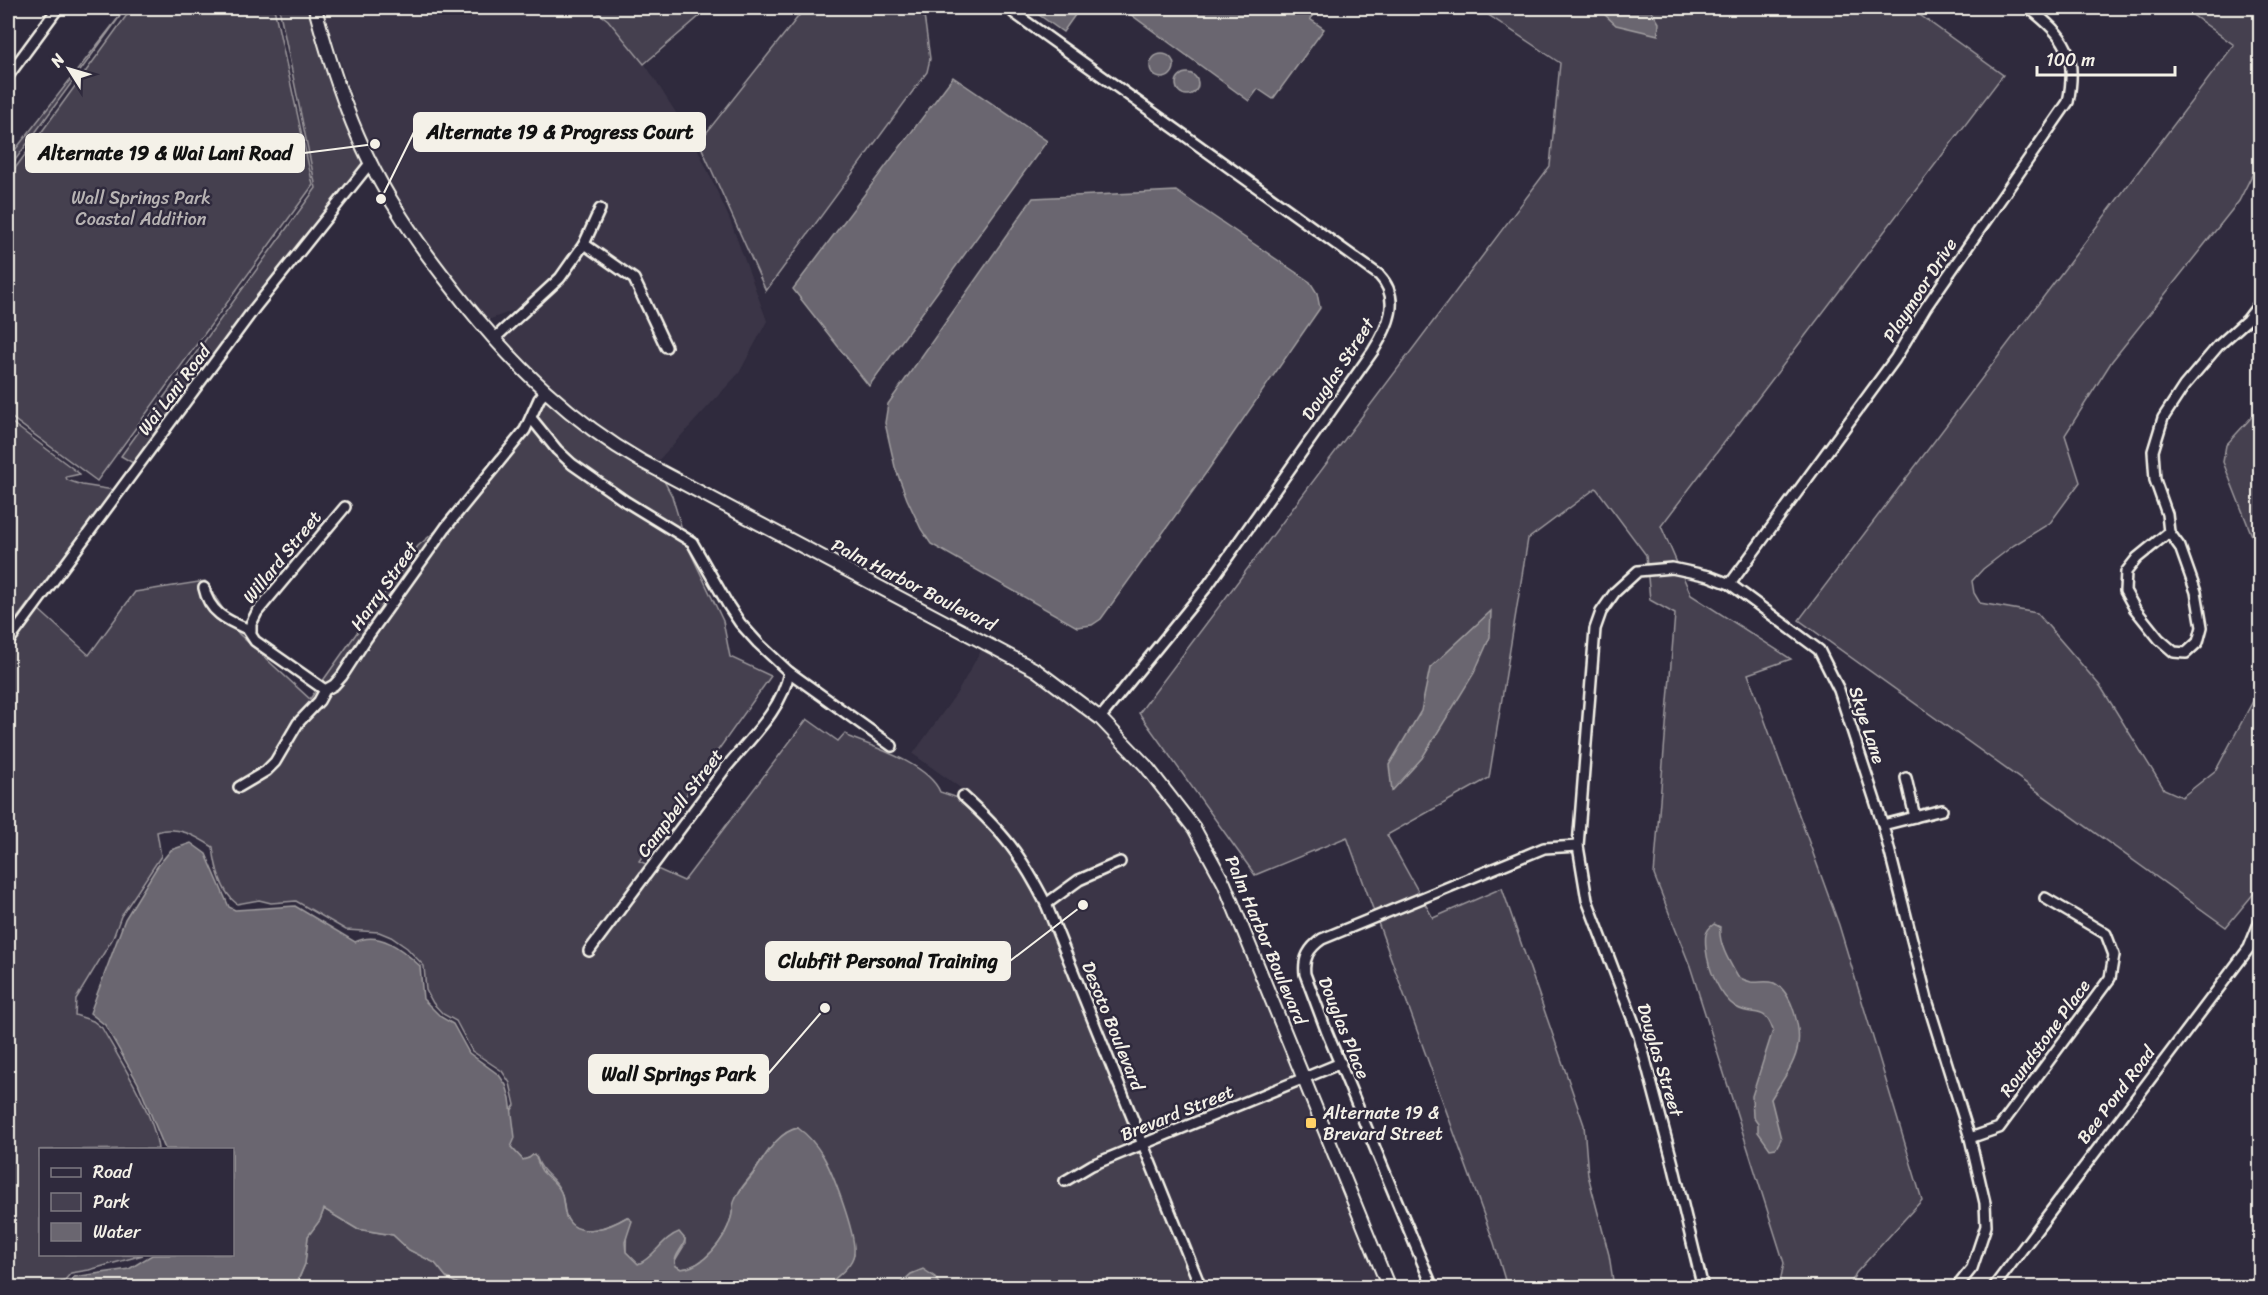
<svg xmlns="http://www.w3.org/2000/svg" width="2268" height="1295" font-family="Sriracha,sans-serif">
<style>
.built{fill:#3b3647}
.green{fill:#454050;stroke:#9c989c;stroke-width:1.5}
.water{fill:#6a6670;stroke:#a19ea0;stroke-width:1.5}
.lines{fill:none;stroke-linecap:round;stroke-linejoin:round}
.minor-casing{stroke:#f4f1e8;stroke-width:14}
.major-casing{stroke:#f4f1e8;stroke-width:16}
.minor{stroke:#2f2a3d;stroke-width:9}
.major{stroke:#2f2a3d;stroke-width:12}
.poi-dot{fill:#ffd166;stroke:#2f2a3d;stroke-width:2}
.labels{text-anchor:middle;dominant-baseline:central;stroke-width:5;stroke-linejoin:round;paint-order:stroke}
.park-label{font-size:18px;fill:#b7b3b3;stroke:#2f2a3d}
.street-label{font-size:18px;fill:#f4f1e8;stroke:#2f2a3d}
.poi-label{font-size:18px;fill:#f4f1e8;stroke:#2f2a3d;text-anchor:start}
.leader{fill:none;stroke:#f4f1e8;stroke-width:2}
.callout-dot{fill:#f4f1e8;stroke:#2f2a3d;stroke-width:2}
.callout{fill:#f4f1e8;stroke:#f4f1e8;stroke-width:2}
.callout-label{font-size:20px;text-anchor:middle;font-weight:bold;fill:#111}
</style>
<rect width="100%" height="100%" fill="#2f2a3d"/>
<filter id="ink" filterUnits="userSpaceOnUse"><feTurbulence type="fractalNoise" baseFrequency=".0167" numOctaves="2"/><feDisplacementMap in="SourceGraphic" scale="12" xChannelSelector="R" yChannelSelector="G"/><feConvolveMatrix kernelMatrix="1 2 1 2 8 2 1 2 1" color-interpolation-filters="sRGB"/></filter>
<g filter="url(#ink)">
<g class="built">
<polygon points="322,8 592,8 608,20 645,64 695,143 730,220 767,321 739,373 655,464 617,442 548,389 492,329 525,317 564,282 586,251 631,282 663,353 672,350 639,277 591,243 607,207 597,203 580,241 556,275 518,309 485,321 430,252 397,201 377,163 368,143"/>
<polygon points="983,647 1034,675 1097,722 1142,768 1189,830 1219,885 1297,1077 1146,1138 1052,907 1082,884 1127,865 1122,856 1076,875 1048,897 1024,853 994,817 962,789 913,754 957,693"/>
<polygon points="1301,1086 1384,1287 1206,1287 1150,1148"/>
</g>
<g class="green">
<polygon points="126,8 8,170 8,159"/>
<polygon points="132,8 274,8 313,185 97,481 8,415 8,178"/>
<path d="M279 8H310C324 61 343 110 365 161L250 306 133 463 121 456 316 188Z"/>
<polygon points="592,8 709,8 644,64 608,20"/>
<polygon points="805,8 923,8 930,59 927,72 766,291 699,142"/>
<polygon points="1478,8 1910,8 2003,75 1661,526 1691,595 1791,659 1748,674 1839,925 1922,1200 1856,1273 1849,1287 1779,1287 1784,1263 1690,966 1654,875 1675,614 1650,600 1646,555 1596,488 1528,539 1489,778 1387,835 1433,918 1502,888 1584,1125 1588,1175 1609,1255 1614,1287 1507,1287 1494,1243 1347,837 1255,875 1139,713 1550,166 1560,63"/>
<polygon points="2183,8 2260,8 2260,159 2239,201 2112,361 2065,435 2080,482 2050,523 2014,545 1983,569 1972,581 1974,593 1980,603 2037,613 2101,687 2164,789 2182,797 2216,770 2260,688 2260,886 2226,927 1799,620 2234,45"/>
<path d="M546 400 568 418 663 479 672 496 682 529C628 501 574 467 537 418Z"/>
<polygon points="2260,408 2260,556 2223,462 2226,445"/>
<polygon points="8,420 80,474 66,477 67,480 82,485 114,490 8,630"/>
<path d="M532 428 554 453 589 483 686 543 723 621 730 657 771 676 639 861 684 881 807 719 838 741 845 733 849 737C875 747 929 765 940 792L958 798 1002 840 1024 871 1040 903 1137 1142 1118 1149 1121 1159 1141 1152 1196 1287H825L849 1264 854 1254 798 1128C777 1132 765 1157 753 1173 749 1179 743 1185 739 1192 734 1201 733 1209 731 1218 725 1240 704 1267 681 1269L676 1266 674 1262 685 1244V1239L669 1238 645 1261 638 1264 626 1252 627 1217C612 1226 577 1240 567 1218 563 1210 565 1199 560 1190 553 1175 543 1176 536 1156L533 1155 529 1158 523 1160 511 1147V1111L515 1105 510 1083 502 1071 472 1051 456 1021 443 1014 433 1003 426 990 424 966 407 948 391 937 379 932 346 930 296 901 271 903 259 900 237 904C221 892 215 865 213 847 196 836 177 825 157 832L161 856 121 916 113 938 76 999 75 1015 93 1021 102 1028C120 1060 154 1113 158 1149L40 1150V1254L143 1255 89 1270 71 1273 64 1281 49 1287 8 1288V651L38 609 89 655 135 592 205 581 239 634 310 699 418 546 444 524 522 433 527 437Z"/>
<polygon points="324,1209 357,1229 393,1235 409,1250 435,1263 447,1278 460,1285 469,1285 472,1287 295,1288 305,1264 308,1236 320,1220"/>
</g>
<g class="water">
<polygon points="1034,8 1080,8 1063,32 1032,10"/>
<polygon points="1128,8 1318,8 1310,19 1324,29 1273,99 1258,89 1249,101 1126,11"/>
<polygon points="1604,8 1650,8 1659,23 1658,35 1616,25 1604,14"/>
<circle cx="1162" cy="66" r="12"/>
<circle cx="1187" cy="84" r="11"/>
<polygon points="953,77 1047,141 869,386 793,289"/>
<polygon points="1176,191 1310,282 1317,293 1320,308 1208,470 1101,619 1092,625 1077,627 931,544 921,529 907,499 895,467 885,423 888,404 1033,198"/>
<polygon points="1491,611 1490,637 1474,673 1422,758 1392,791 1389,765 1421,711 1430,668"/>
<path d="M191 843 206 854 229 907 235 910 295 906 355 942C379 930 402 949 420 966L423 999 441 1017 453 1024 469 1053 499 1075 506 1085 510 1098 515 1138 511 1147 523 1160 529 1158 534 1154C538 1159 538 1166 542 1171 548 1178 557 1183 561 1192 564 1200 563 1211 567 1219 579 1240 612 1226 627 1217L632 1221 625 1242 626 1252 638 1264C654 1258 662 1238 679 1232L685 1239C684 1249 672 1255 676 1266L681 1269C704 1267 725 1240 731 1218 733 1212 732 1206 735 1200 739 1190 747 1182 754 1173 765 1157 777 1132 798 1128 808 1135 817 1146 823 1156 833 1173 856 1234 854 1253 853 1266 834 1279 825 1287H472L469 1285H460L447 1278 435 1263 409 1250 393 1235 357 1229 324 1209 320 1220 308 1236 305 1264 295 1287H65L74 1277 129 1269 152 1255 232 1254V1150L165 1149 138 1083 105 1025 90 1013 125 919 157 867 171 850Z"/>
<path d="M1714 924 1720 927C1718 944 1730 963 1738 977 1742 979 1747 981 1751 982 1759 983 1767 980 1774 983 1793 992 1802 1032 1797 1050 1793 1067 1780 1084 1771 1099L1781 1139 1776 1148 1770 1149 1758 1132V1124L1753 1117 1752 1096 1773 1030C1764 1004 1754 1018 1736 1007 1719 996 1708 968 1706 949 1705 938 1704 931 1714 924Z"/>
<polygon points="923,1269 935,1277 941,1287 897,1287 911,1274"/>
</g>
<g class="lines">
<g class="minor-casing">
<g id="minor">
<path d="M1014 13 1379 275C1402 299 1388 327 1373 351L1206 588 1100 718"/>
<polyline points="8,76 58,8"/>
<polyline points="584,244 634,279 666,347"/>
<polyline points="494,339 560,278 584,244 600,209"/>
<polyline points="531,418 557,450 572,464 625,501 692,542 728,605 740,623 758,643 789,672 892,746"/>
<polyline points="2169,532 2137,558 2126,572 2125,591 2135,609 2159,639 2174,652 2186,653 2198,642 2202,627 2196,592 2180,547 2169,532 2167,514 2155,480 2153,451 2163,418 2184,386 2218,346 2247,320 2260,303"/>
<path d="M1730 584 1895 359 1926 307 2068 102C2078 54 2066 37 2029 8"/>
<path d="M204 588C209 612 226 620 247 629L255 641 325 690"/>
<polyline points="251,632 251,624 257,612 345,507"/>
<polyline points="8,642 254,309 371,162"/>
<polyline points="1906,778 1915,817"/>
<polyline points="239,787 266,771 275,762 298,723 319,701 325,690 334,685 342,676 366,639 446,527 525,430 539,399 545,392"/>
<path d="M963 796C1004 833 1021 855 1046 904L1201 1288"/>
<polyline points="1883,825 1942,810"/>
<polyline points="1046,904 1079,880 1120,862"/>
<path d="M589 951C634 890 679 830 724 770 748 740 782 711 789 672"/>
<polyline points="1970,1138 1999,1128 2110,978 2114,955 2106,934 2045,898"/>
<polyline points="1065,1181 1092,1165 1341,1063"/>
<path d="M1433 1288 1326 1030 1305 974C1303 958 1309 948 1322 939L1544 848 1578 846"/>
<polyline points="1703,1288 1673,1164 1639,1036 1587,900 1578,846 1595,629 1601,612 1615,592 1638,571 1672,568 1709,576 1730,584 1819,650 1839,690 1883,825 1928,1003 1970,1138 1985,1203 1986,1226 1972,1268 1956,1288"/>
<polyline points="1993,1288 2249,948 2260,921"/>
</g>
</g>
<g class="major-casing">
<path id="major" d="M315 8C333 75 356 145 394 205 415 240 440 272 466 305 516 367 571 421 641 461L1036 670 1100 718 1146 766 1194 828 1224 883 1389 1288"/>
</g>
<use href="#minor" class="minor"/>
<use href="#major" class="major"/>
</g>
</g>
<rect class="poi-dot" x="1305" y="1117" width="12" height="12" rx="3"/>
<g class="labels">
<g class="park-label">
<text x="141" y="198">Wall Springs Park<tspan x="141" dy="21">Coastal Addition</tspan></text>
</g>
<g class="street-label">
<text transform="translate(1920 290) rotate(-57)">Playmoor Drive</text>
<text transform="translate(1338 369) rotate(-57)">Douglas Street</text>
<text transform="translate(174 390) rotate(-53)">Wai Lani Road</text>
<text transform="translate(282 557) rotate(-51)">Willard Street</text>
<text transform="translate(914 585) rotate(27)">Palm Harbor Boulevard</text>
<text transform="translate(384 586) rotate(-55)">Harry Street</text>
<text transform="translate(1867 725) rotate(72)">Skye Lane</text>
<text transform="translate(680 803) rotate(-53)">Campbell Street</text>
<text transform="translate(1266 940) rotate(67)">Palm Harbor Boulevard</text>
<text transform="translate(1113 1026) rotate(68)">Desoto Boulevard</text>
<text transform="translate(1344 1028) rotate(68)">Douglas Place</text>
<text transform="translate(2045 1038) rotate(-54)">Roundstone Place</text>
<text transform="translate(1660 1060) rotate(73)">Douglas Street</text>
<text transform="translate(2116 1095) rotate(-53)">Bee Pond Road</text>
<text transform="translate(1177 1113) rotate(-22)">Brevard Street</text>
</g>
<g class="poi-label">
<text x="1323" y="1113">Alternate 19 &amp;<tspan x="1323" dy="21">Brevard Street</tspan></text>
</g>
</g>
<path class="leader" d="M381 199L414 132M375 144L304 153M1083 905L1010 961M825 1008L768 1074"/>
<g class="callout-dot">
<circle cx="381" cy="199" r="6"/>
<circle cx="375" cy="144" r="6"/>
<circle cx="1083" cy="905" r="6"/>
<circle cx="825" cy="1008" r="6"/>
</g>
<g class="callout">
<rect x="414" y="113" width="291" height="38" rx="6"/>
<rect x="26" y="134" width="278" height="38" rx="6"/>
<rect x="766" y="942" width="244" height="38" rx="6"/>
<rect x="589" y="1055" width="179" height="38" rx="6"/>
</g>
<g class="callout-label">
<text x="560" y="139">Alternate 19 &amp; Progress Court</text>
<text x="165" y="160">Alternate 19 &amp; Wai Lani Road</text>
<text x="888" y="968">Clubfit Personal Training</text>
<text x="679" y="1081">Wall Springs Park</text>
</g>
<rect width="2268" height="1295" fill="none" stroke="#2f2a3d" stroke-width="30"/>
<rect x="15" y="15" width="2238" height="1265" fill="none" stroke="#f4f1e8" stroke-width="2" filter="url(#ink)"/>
<rect x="39" y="1148" width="195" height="108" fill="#2f2a3d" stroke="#7e7a81" stroke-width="1.5"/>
<rect x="51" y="1168" width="30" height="9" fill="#2f2a3d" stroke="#7e7a81" stroke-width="1.5"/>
<text x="93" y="1178" font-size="18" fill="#f4f1e8">Road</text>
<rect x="51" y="1193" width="30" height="18" fill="#454050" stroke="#7e7a81" stroke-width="1.5"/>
<text x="93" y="1208" font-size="18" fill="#f4f1e8">Park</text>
<rect x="51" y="1223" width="30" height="18" fill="#6a6670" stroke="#7e7a81" stroke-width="1.5"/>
<text x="93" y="1238" font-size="18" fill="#f4f1e8">Water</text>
<g transform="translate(69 69) rotate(307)" stroke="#2f2a3d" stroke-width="4.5" paint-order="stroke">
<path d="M0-4.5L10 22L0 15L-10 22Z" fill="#f4f1e8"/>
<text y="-9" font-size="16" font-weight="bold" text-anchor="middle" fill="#f4f1e8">N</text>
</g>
<path d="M2037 66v9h138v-9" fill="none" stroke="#f4f1e8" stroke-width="3"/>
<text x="2046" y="66" font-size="18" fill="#f4f1e8" stroke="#2f2a3d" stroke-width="4.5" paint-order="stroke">100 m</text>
</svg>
